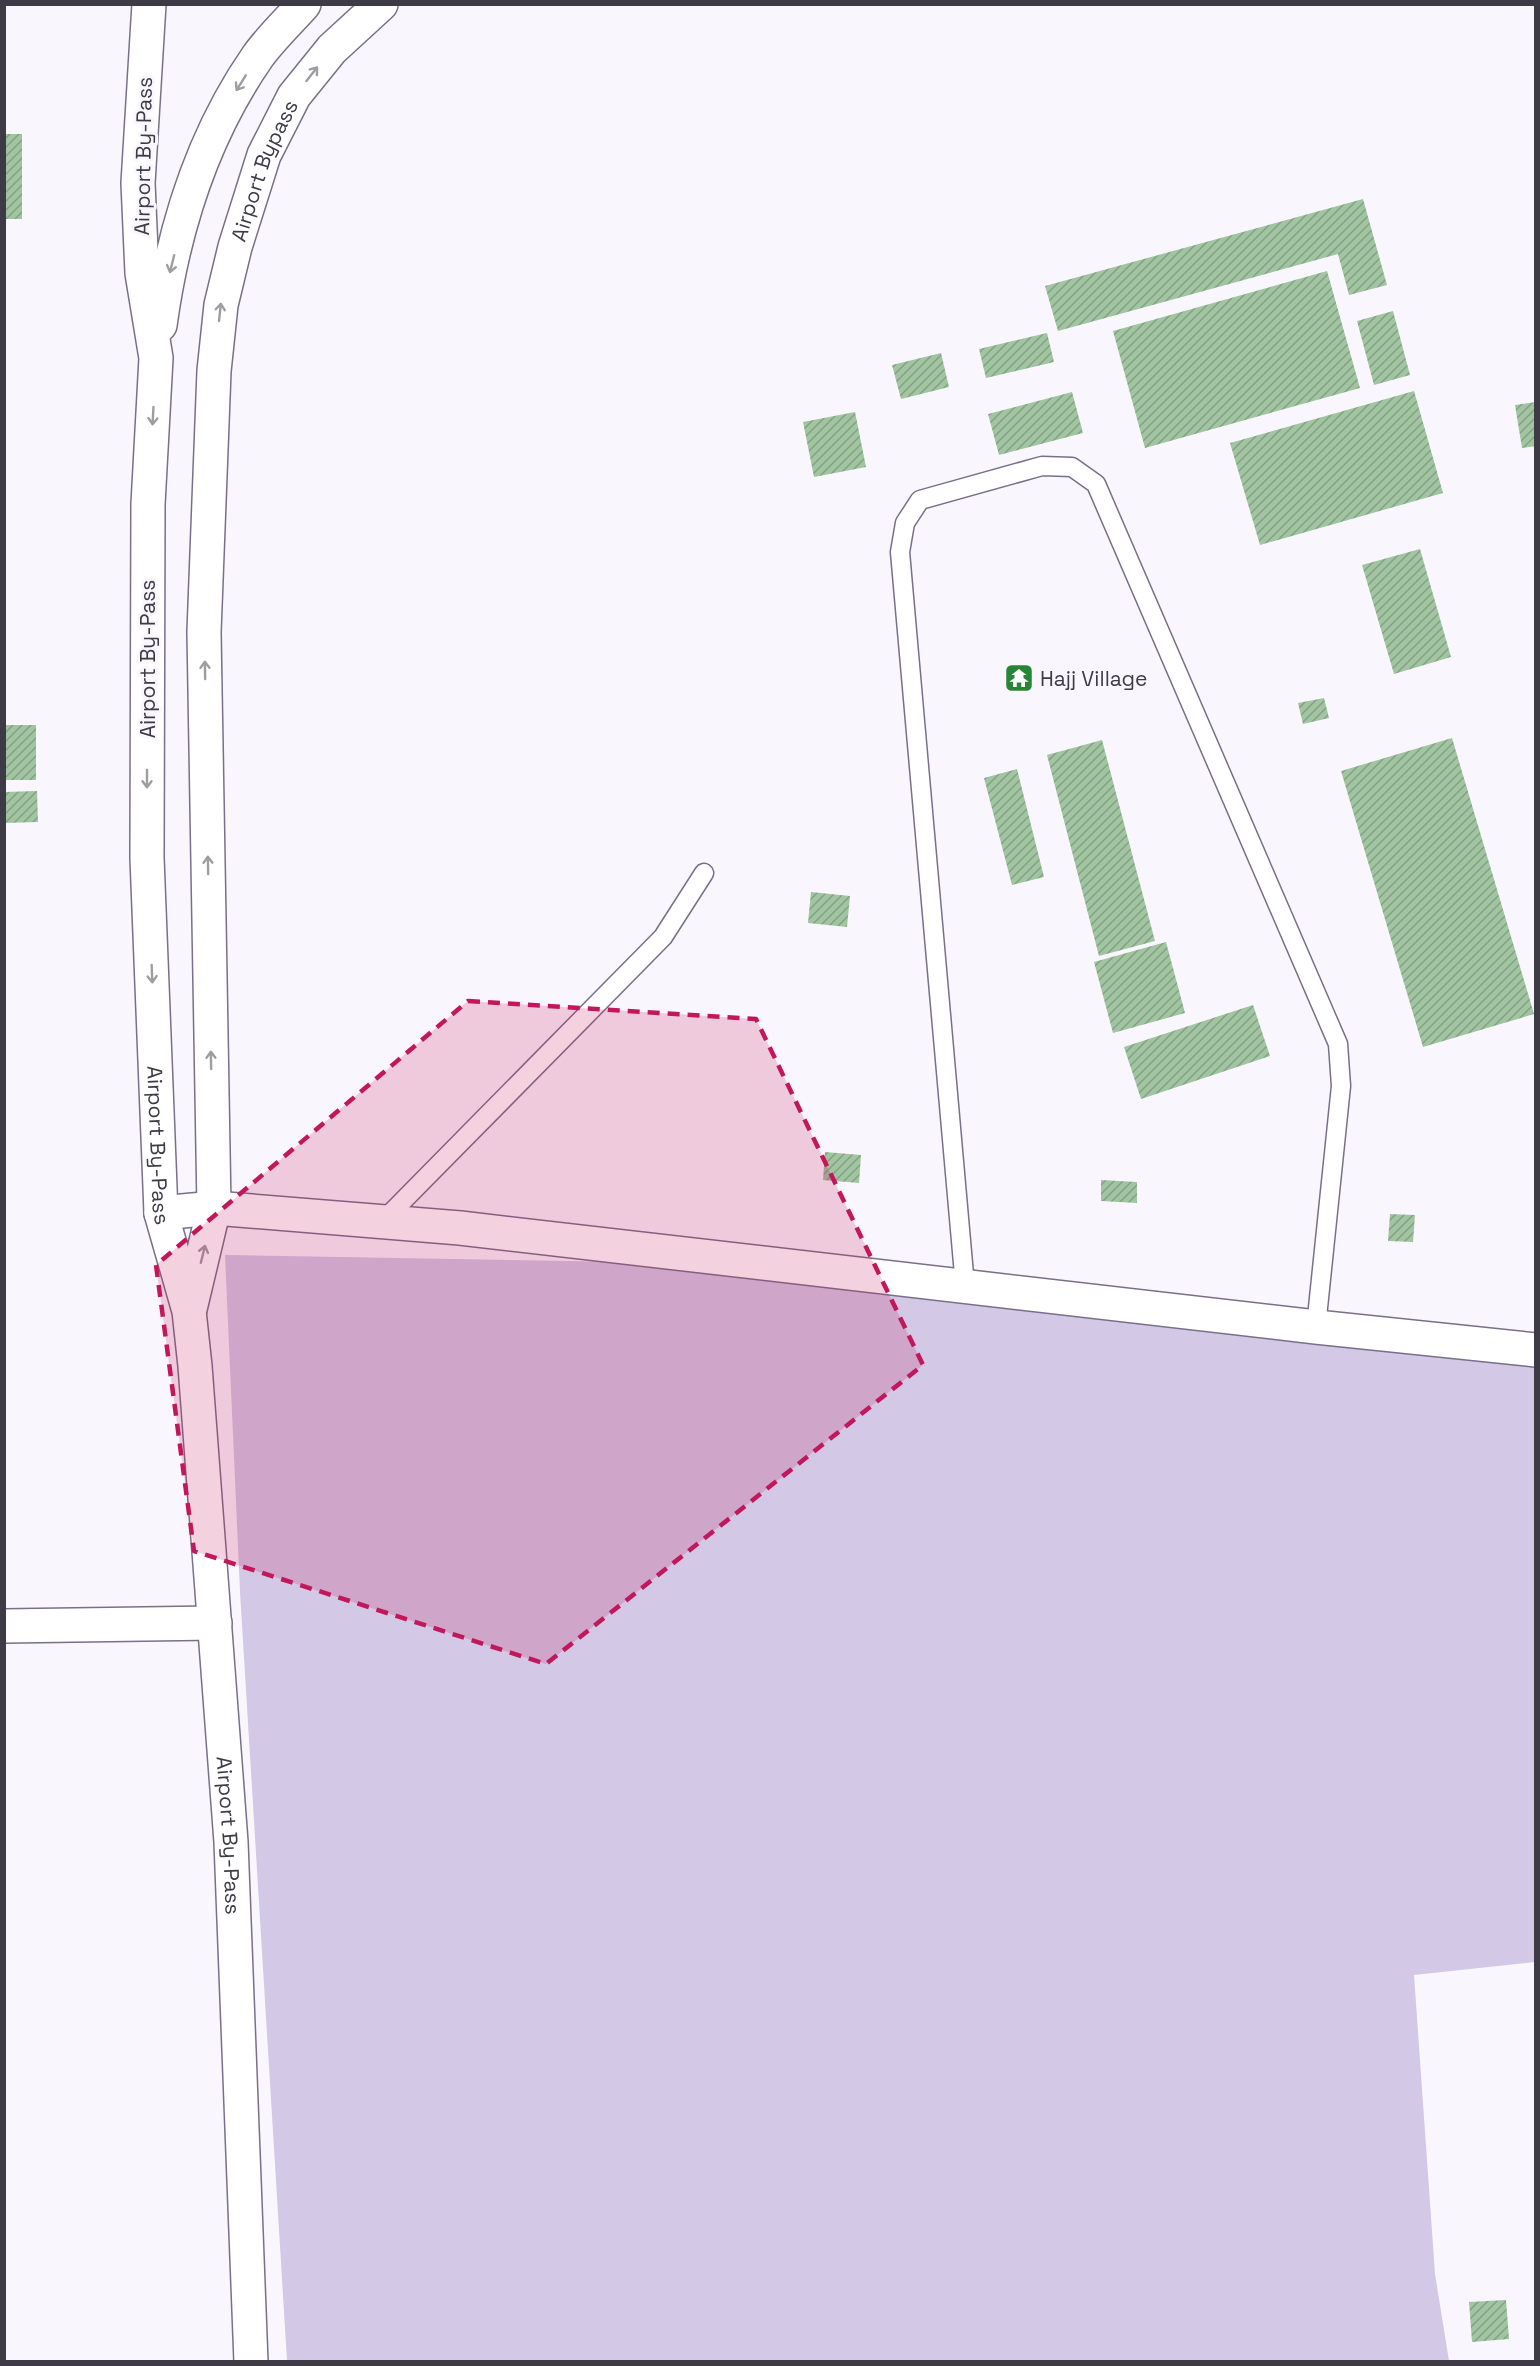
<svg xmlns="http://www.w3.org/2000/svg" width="1540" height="2366" font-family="'Space Grotesk',sans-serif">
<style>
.grass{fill:#d3c8e6}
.building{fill:url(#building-hatch)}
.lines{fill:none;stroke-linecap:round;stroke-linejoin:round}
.service-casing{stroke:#796f88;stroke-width:21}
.minor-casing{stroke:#796f88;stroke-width:36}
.tertiary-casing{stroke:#796f88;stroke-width:36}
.secondary-casing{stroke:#796f88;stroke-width:36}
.service{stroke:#fff;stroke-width:18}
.minor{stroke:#fff;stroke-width:33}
.tertiary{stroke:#fff;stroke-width:33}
.secondary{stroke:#fff;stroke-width:33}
.oneway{stroke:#9f9da2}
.marked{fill:#c2185b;fill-opacity:0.2;stroke:#c2185b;stroke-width:4.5;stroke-dasharray:12 8;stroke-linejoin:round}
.labels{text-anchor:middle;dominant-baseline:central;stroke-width:6;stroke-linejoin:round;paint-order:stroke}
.street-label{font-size:21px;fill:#3f3b46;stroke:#f9f7fd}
.poi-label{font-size:21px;fill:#3f3b46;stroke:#f9f7fd;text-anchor:start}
</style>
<defs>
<pattern id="building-hatch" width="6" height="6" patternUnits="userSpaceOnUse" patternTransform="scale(1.5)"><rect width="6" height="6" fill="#a1c4a1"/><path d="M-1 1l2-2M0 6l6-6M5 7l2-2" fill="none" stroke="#85a085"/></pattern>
</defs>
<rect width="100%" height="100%" fill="#f9f7fd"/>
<polygon class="grass" points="225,1255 863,1266 1535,1349 1535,1962 1414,1975 1435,2274 1449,2361 287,2361 240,1592"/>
<g class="building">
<rect x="4" y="134" width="18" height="85"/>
<polygon points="1363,199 1387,285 1349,295 1338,254 1058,331 1045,286"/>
<polygon points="1327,271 1360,388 1145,448 1113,331"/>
<polygon points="1393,311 1410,375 1374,385 1357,321"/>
<polygon points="1047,333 1054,362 986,378 979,349"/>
<polygon points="941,353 949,387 901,399 892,365"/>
<polygon points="1414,391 1443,493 1260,545 1230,443"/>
<polygon points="1072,392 1083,433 999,455 988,414"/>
<polygon points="1536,402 1536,446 1522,448 1515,405"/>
<polygon points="855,412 866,467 814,477 803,422"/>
<polygon points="1420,549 1451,657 1394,674 1362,565"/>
<polygon points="1324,698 1329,718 1303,724 1298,703"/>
<rect x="4" y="725" width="32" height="55"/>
<polygon points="1452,738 1534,1014 1423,1047 1341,771"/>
<polygon points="1102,740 1155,941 1099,956 1047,755"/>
<polygon points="1017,769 1044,877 1012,885 984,778"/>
<polygon points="37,791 38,822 4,823 4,792"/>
<polygon points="811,892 850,896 847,927 808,923"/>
<polygon points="1166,942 1185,1013 1113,1033 1094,962"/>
<polygon points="1253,1005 1270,1056 1141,1099 1124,1047"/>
<polygon points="825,1152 861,1155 859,1183 823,1180"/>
<polygon points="1101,1180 1137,1182 1137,1203 1101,1201"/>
<polygon points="1390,1214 1415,1215 1413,1242 1388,1241"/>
<polygon points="1506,2300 1509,2339 1472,2342 1469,2302"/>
</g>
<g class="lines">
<g class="service-casing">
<g id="service">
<polyline points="382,1222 663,937 704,873"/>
<polyline points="965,1286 900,552 905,523 920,500 1042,466 1072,467 1096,484 1338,1044 1341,1086 1316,1327"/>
</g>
</g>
<g class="minor-casing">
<polyline id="minor" points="4,1626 215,1623"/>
</g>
<g class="tertiary-casing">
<polyline id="tertiary" points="161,1213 214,1208 460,1228 1316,1327 1536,1350"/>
</g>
<g class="secondary-casing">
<g id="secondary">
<path id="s1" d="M149 4 138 183 142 273 156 358 148 504 147 858 161 1213 189 1311 195 1366 231 1842 251 2362"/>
<path d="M160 325C173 230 203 135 258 56 271 38 289 21 304 4"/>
<path id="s2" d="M190 1309 214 1208 204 632 214 371 221 305 235 247 264 155 294 96 332 49 381 4"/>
</g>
</g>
<use href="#service" class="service"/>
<use href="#minor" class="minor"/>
<use href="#tertiary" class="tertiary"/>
<use href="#secondary" class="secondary"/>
</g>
<defs><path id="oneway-shaft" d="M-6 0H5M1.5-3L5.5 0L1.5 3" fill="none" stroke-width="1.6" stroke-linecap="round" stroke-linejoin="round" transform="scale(1.5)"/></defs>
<g class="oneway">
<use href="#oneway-shaft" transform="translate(312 74) rotate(-52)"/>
<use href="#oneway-shaft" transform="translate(241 83) rotate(122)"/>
<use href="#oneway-shaft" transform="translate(172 264) rotate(104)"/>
<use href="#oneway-shaft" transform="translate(220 312) rotate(-84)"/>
<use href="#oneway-shaft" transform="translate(153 416) rotate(93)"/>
<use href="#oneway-shaft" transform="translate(205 670) rotate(-91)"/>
<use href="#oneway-shaft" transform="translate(147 779) rotate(90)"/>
<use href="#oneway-shaft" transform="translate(208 865) rotate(-91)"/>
<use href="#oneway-shaft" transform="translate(152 974) rotate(88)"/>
<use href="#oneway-shaft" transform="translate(211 1060) rotate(-91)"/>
<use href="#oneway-shaft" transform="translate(203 1254) rotate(-76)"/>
</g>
<path class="marked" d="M468 1001 756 1019 923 1365 546 1664 194 1551 156 1265Z"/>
<defs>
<g id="temple-square" transform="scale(1.5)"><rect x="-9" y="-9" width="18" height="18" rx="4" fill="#298536" stroke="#f9f7fd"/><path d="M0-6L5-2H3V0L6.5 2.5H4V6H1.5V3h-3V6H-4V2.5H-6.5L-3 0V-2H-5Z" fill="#fff"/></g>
</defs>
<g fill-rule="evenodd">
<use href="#temple-square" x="1019" y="678"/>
</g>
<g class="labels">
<g class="street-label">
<text transform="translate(143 156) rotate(-89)">Airport By-Pass</text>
<text stroke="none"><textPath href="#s2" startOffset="1149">Airport Bypass</textPath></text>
<text transform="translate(147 659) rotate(-90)">Airport By-Pass</text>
<text stroke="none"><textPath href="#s1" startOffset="1143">Airport By-Pass</textPath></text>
<text stroke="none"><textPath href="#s1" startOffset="1839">Airport By-Pass</textPath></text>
</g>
<g class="poi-label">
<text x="1040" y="678">Hajj Village</text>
</g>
</g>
<rect width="1540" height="2366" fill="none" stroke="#3f3b46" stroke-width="12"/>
</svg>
